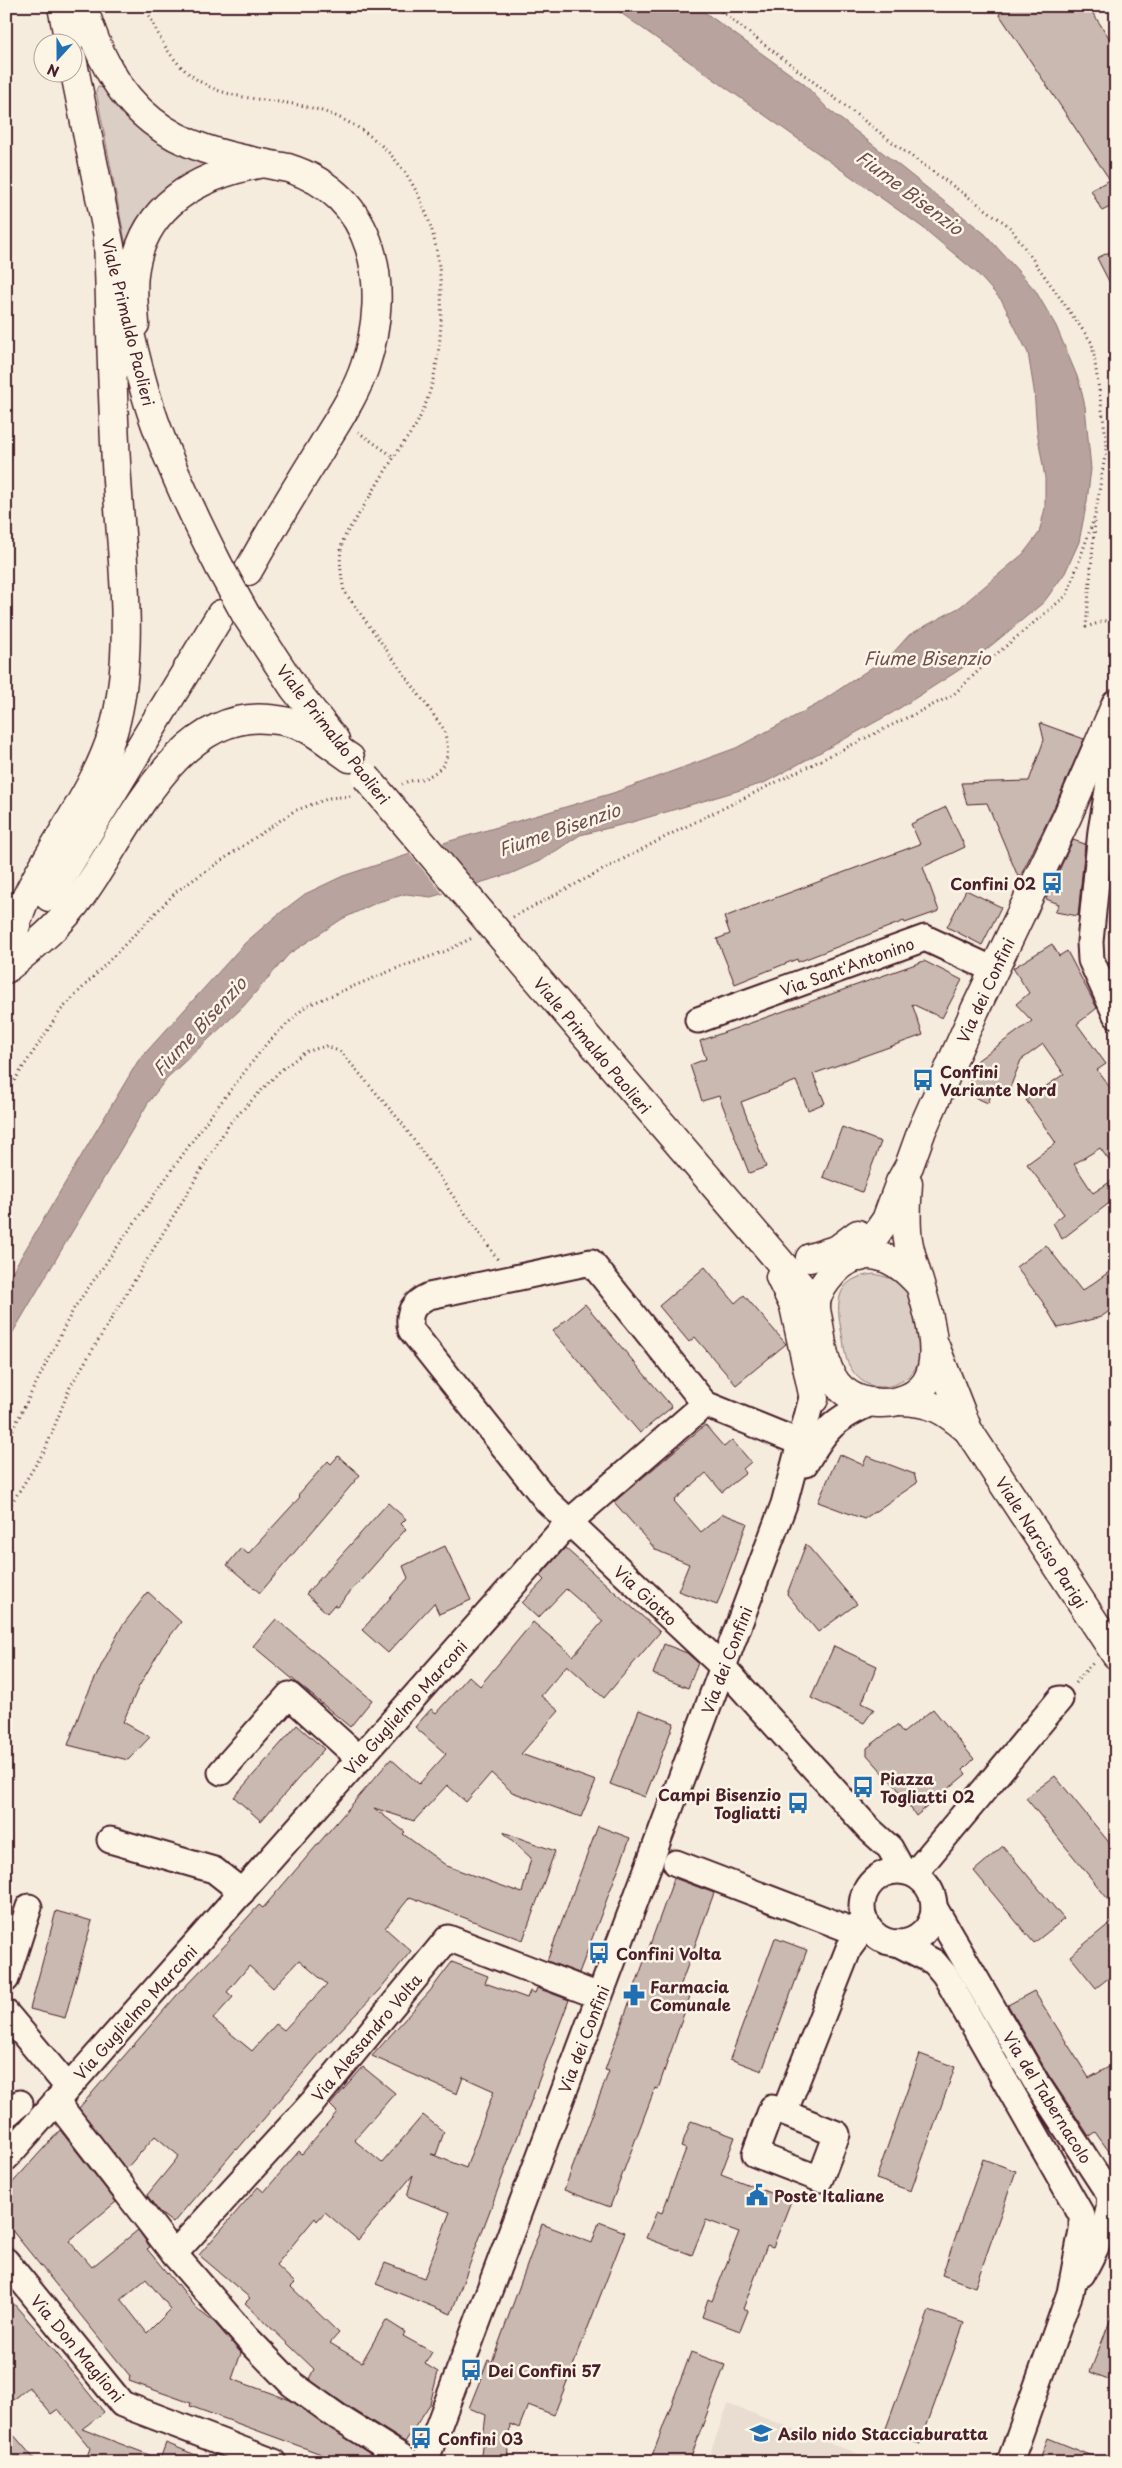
<svg xmlns="http://www.w3.org/2000/svg" width="1122" height="2468" font-family="'Playpen Sans',sans-serif">
<style>
.built{fill:#e8ddd0}
.green{fill:#dbcec4;stroke:#927678}
.water{fill:#b8a39e;stroke:#8c6e70}
.pier{fill:#f5ecde}
.building{fill:#cab9b1;stroke:#4a1f2b;fill-rule:evenodd}
.lines{fill:none;stroke-linecap:round;stroke-linejoin:round}
.minor-casing{stroke:#4a1f2b;stroke-width:29}
.major-casing{stroke:#4a1f2b;stroke-width:31}
.path{stroke:#4a1f2b;stroke-width:3;stroke-dasharray:1 4;stroke-linecap:butt}
.minor{stroke:#fcf5e5;stroke-width:25}
.major{stroke:#fcf5e5;stroke-width:28}
.major-bridge-casing{stroke:#4a1f2b;stroke-width:31;stroke-linecap:butt}
.major-bridge{stroke:#fcf5e5;stroke-width:28}
.labels{text-anchor:middle;dominant-baseline:central;stroke-width:5;stroke-linejoin:round;paint-order:stroke}
.street-label{font-size:16px;fill:#4a1f2b;stroke:#fcf5e5}
.poi-label{font-size:16px;font-weight:bold;fill:#4a1f2b;stroke:#fcf5e5;text-anchor:start}
.water-label{font-size:18px;font-style:italic;fill:#704d53;stroke:#fcf5e5}
</style>
<rect width="100%" height="100%" fill="#f5ecde"/>
<filter id="ink" filterUnits="userSpaceOnUse"><feTurbulence type="fractalNoise" baseFrequency=".02" numOctaves="2"/><feDisplacementMap in="SourceGraphic" scale="10" xChannelSelector="R" yChannelSelector="G"/><feConvolveMatrix kernelMatrix="1 2 1 2 8 2 1 2 1" color-interpolation-filters="sRGB"/></filter>
<g filter="url(#ink)">
<polygon class="built" points="728,2404 880,2462 707,2462"/>
<g class="green">
<polygon points="98,87 104,88 111,98 211,162 129,243 125,241 96,91"/>
<path d="M874 1274C884 1276 894 1279 902 1285 912 1292 923 1341 921 1353 919 1361 915 1371 909 1376 887 1394 862 1390 849 1365 845 1358 844 1347 843 1339 836 1307 832 1278 874 1274Z"/>
</g>
<polygon class="water" points="611,6 696,6 804,84 828,109 985,234 1035,290 1056,326 1079,381 1085,406 1091,469 1087,501 1079,542 1065,573 1044,602 970,663 892,713 764,783 629,823 580,835 542,860 510,874 431,897 406,894 378,902 342,919 289,954 242,1008 167,1078 148,1103 6,1344 6,1282 138,1061 245,943 276,916 305,894 343,876 450,841 613,793 736,748 816,705 892,654 909,635 960,607 1023,554 1039,533 1045,508 1045,478 1037,431 1034,390 1028,353 1002,301 976,272 922,227"/>
<polygon class="pier" points="441,841 479,886 445,896 407,851"/>
<g class="building">
<polygon points="1011,6 1088,6 1116,48 1116,204 1102,211 1091,190 1110,180 999,14"/>
<polygon points="1116,249 1116,295 1097,258"/>
<polygon points="1040,723 1084,739 1053,810 1019,879 987,803 967,804 961,783 1029,781 1044,740"/>
<polygon points="946,807 965,847 923,867 939,911 905,923 904,921 798,962 797,959 735,984 717,939 730,934 724,917 920,844 911,824"/>
<polygon points="1073,840 1085,844 1078,916 1055,912 1059,904 1046,899"/>
<polygon points="966,890 1001,907 982,945 947,927"/>
<polygon points="1052,944 1059,956 1067,951 1097,1008 1077,1024 1106,1064 1097,1070 1116,1096 1116,1170 1100,1148 1074,1164 1093,1193 1116,1178 1116,1198 1062,1239 1053,1223 1064,1214 1027,1164 1056,1143 1026,1100 1064,1074 1043,1044 1021,1060 1009,1090 995,1085 988,1103 965,1093 978,1060 1032,1021 1016,1004 1029,993 1013,968"/>
<polygon points="1116,958 1116,980 1108,963"/>
<polygon points="924,961 962,980 942,1018 912,1004 923,1035 813,1074 825,1103 808,1110 796,1081 741,1102 766,1167 749,1173 719,1096 702,1101 690,1065 706,1059 700,1041"/>
<polygon points="842,1127 881,1142 862,1192 823,1177"/>
<polygon points="1046,1245 1082,1291 1116,1267 1116,1306 1101,1317 1058,1328 1042,1301 1016,1267"/>
<polygon points="705,1267 735,1303 744,1295 786,1344 736,1385 695,1337 689,1342 659,1306"/>
<polygon points="585,1304 672,1407 640,1433 553,1331"/>
<polygon points="705,1425 724,1447 732,1440 751,1462 743,1469 746,1473 722,1492 706,1473 674,1501 701,1532 723,1514 747,1523 717,1605 678,1591 689,1564 656,1550 614,1502"/>
<polygon points="839,1454 863,1465 867,1456 914,1474 917,1483 864,1519 818,1502"/>
<polygon points="338,1456 360,1475 260,1593 227,1565 241,1548 248,1554 300,1497 298,1495 328,1461 331,1464"/>
<polygon points="388,1503 406,1519 401,1524 406,1529 337,1607 334,1605 327,1613 306,1594"/>
<polygon points="806,1544 857,1604 818,1632 787,1594"/>
<polygon points="445,1546 471,1600 439,1614 434,1603 388,1653 362,1630 408,1578 403,1566"/>
<path d="M565 1548 660 1632 604 1698 567 1665 541 1696 559 1711 521 1754 596 1781 581 1817 512 1792 491 1773 466 1802 447 1785 414 1821 374 1808 405 1832 403 1834 447 1866 522 1893 531 1858 503 1832 555 1851 523 1940 410 1897 385 1928 411 1951 380 1989 333 2038 237 2150 236 2149 173 2223 159 2212 147 2195 179 2156 155 2136 126 2169 79 2108 177 1995 230 1940 229 1938 259 1905 263 1908 391 1759 419 1784 446 1754 415 1727 431 1709 436 1713 469 1676 480 1686 533 1622 573 1656 603 1621 566 1589 538 1618 522 1603 544 1580 540 1576ZM299 1960 327 1984 284 2030 276 2024 252 2051 213 2019 233 1997 227 1992 249 1966 273 1988Z"/>
<polygon points="148,1592 181,1622 163,1645 138,1688 123,1722 150,1737 128,1760 68,1745 83,1704 102,1664 122,1626"/>
<polygon points="276,1619 372,1700 350,1727 253,1646"/>
<polygon points="664,1644 687,1653 698,1663 688,1688 653,1674"/>
<polygon points="834,1646 877,1666 862,1703 874,1709 864,1723 811,1698"/>
<polygon points="933,1709 974,1759 963,1770 966,1774 916,1816 897,1788 867,1755 867,1748 897,1725 903,1733"/>
<polygon points="639,1710 674,1723 645,1797 610,1784"/>
<polygon points="297,1725 324,1749 261,1821 234,1797"/>
<polygon points="1055,1776 1116,1851 1116,1909 1026,1798"/>
<polygon points="598,1826 630,1838 579,1973 547,1961"/>
<polygon points="1003,1846 1064,1919 1034,1943 974,1871"/>
<polygon points="674,1878 714,1893 678,1992 690,1996 658,2089 655,2088 610,2207 564,2190 609,2071 605,2070"/>
<polygon points="56,1911 92,1921 65,2018 30,2009"/>
<polygon points="1116,1918 1116,1972 1096,1988 1070,1956"/>
<polygon points="775,1938 807,1950 762,2071 730,2059"/>
<polygon points="452,1962 488,1976 485,1983 527,1998 530,1991 535,1993 537,1988 569,2000 451,2314 376,2284 385,2263 424,2278 450,2212 407,2196 413,2175 358,2240 325,2212 317,2221 315,2218 276,2265 295,2283 291,2287 339,2333 330,2343 362,2362 386,2320 405,2332 403,2336 432,2352 425,2364 438,2372 430,2404 405,2442 346,2405 309,2379 314,2369 245,2303 250,2298 199,2255 258,2187 264,2192 299,2151 302,2154 337,2112 330,2105 363,2067 395,2093 354,2140 382,2163 423,2115 444,2132 436,2155 431,2154 466,2168 494,2091 463,2077 457,2094 372,2056 430,1991"/>
<polygon points="1034,1991 1089,2078 1116,2063 1116,2161 1095,2132 1089,2136 1048,2074 1008,2005"/>
<polygon points="920,2054 955,2067 911,2191 876,2179"/>
<polygon points="691,2121 735,2137 721,2174 791,2201 773,2247 767,2245 743,2309 748,2311 740,2331 702,2317 708,2299 712,2301 739,2232 706,2220 692,2255 646,2238 657,2211 662,2213 686,2149 681,2147"/>
<path d="M60 2130 116 2202 69 2241 92 2267 138 2230 150 2247 147 2249 177 2285 178 2284 198 2310 214 2322 241 2353 232 2379 290 2400 382 2462H343L190 2406 191 2403 129 2381 130 2376 6 2223V2190ZM146 2279 171 2309 147 2333 121 2300Z"/>
<polygon points="983,2159 1016,2171 975,2287 942,2275"/>
<polygon points="599,2222 625,2232 554,2415 528,2405 519,2428 510,2424 507,2462 480,2462 486,2415 469,2408 488,2360 492,2362 542,2224 592,2243"/>
<polygon points="6,2295 49,2344 104,2412 82,2429 160,2459 166,2443 213,2462 85,2462 90,2448 58,2409 51,2414 29,2387 6,2406"/>
<polygon points="1115,2308 1116,2308 1116,2382 1090,2372"/>
<polygon points="929,2311 964,2323 920,2444 885,2431"/>
<polygon points="691,2352 725,2365 689,2462 650,2462"/>
<polygon points="6,2426 37,2462 6,2462"/>
<polygon points="1048,2438 1105,2461 1105,2462 1055,2462 1041,2456"/>
</g>
<g class="lines">
<g class="minor-casing">
<g id="minor">
<polyline points="1116,743 1101,831 1090,942 1091,960 1116,1015"/>
<polyline points="698,1020 925,938 994,970"/>
<path d="M801 1443 705 1404 591 1262 429 1296C413 1303 407 1313 411 1330L547 1501 723 1667 870 1830 890 1848 902 1870"/>
<path d="M805 1464C826 1428 834 1419 873 1402"/>
<polyline points="221,1772 289,1695 360,1759"/>
<polyline points="110,1840 214,1870 242,1892"/>
<polyline points="676,1863 859,1933"/>
<circle cx="898" cy="1907" r="36"/>
<polyline points="914,1874 1060,1699"/>
<path d="M934 1907 1036 2082 1109 2194C1113 2217 1093 2254 1082 2274"/>
<polyline points="897,1943 934,1962 945,1975 1082,2216 1082,2230 1070,2293 1010,2462"/>
<polyline points="6,1979 29,1907"/>
<polyline points="6,2013 68,2087"/>
<polyline points="56,2101 174,2254 247,2338 292,2384 338,2417 410,2462"/>
<polyline points="784,2113 837,2134 820,2179 755,2154 772,2108 784,2113 849,1948 867,1924"/>
<polyline points="6,2115 20,2103"/>
<polyline points="6,2158 568,1523 705,1404"/>
<polyline points="174,2254 313,2102 448,1938 599,1996"/>
<polyline points="6,2261 122,2404 274,2462"/>
<polyline points="425,2462 784,1504 817,1379"/>
</g>
</g>
<g class="major-casing">
<g id="major">
<polyline points="62,6 69,42"/>
<path d="M83 6C97 51 115 92 152 121 183 146 224 156 262 163 270 165 279 166 288 168 377 196 391 287 365 366 355 396 336 423 320 450 295 490 271 530 248 571"/>
<polyline points="72,58 112,256"/>
<path d="M123 303C131 339 139 375 151 411 169 465 194 517 220 568"/>
<path d="M135 324C134 308 132 290 134 274 142 206 197 176 258 164"/>
<polyline points="246,615 294,688 335,740"/>
<polyline points="49,897 221,614"/>
<polyline points="510,947 816,1304"/>
<path d="M6 960C12 941 16 920 24 902 51 844 94 794 113 732 136 653 122 562 117 480 112 400 111 319 108 238"/>
<path d="M6 969C34 946 61 925 82 895 127 834 175 709 269 719 281 720 294 722 306 728 321 736 335 748 350 758"/>
<path d="M908 1183C907 1201 905 1221 908 1240 914 1283 968 1384 898 1401 883 1405 863 1403 850 1395 825 1381 823 1350 819 1325 818 1318 815 1309 816 1302 818 1291 825 1282 833 1273 862 1241 895 1256 919 1284"/>
<polyline points="860,1257 886,1220 900,1182 909,1166 922,1130 975,1010 1067,817 1116,704"/>
<polyline points="810,1258 838,1249 858,1234"/>
<polyline points="780,1277 794,1306 814,1399"/>
<polyline points="935,1346 968,1430 1116,1655"/>
<path d="M900 1401C932 1402 943 1409 967 1429"/>
</g>
</g>
<g class="path">
<path d="M146 6C159 40 173 67 206 85 233 99 264 99 293 104 374 117 423 175 437 253 446 306 442 377 416 425 409 436 401 446 394 457 382 476 371 495 359 514 354 522 346 532 343 541 338 557 341 574 344 591L443 728C450 748 451 765 429 776 421 781 411 779 402 784"/>
<polyline points="358,432 394,457"/>
<polyline points="1095,522 1086,627 1111,619 1116,610"/>
<polyline points="513,917 671,834 953,695 994,656 1067,595 1095,516 1107,444 1092,343 1009,226 904,151 714,6"/>
<polyline points="6,1093 61,1010 177,891 294,811 330,798 351,796"/>
<polyline points="6,1443 74,1308 208,1119 267,1043 306,1006 395,969 446,951 472,938"/>
<polyline points="6,1512 45,1450 70,1387 229,1124 280,1071 305,1052 326,1046 341,1052 401,1122 498,1260"/>
<polyline points="1075,1683 1093,1663 1092,1661"/>
</g>
<use href="#minor" class="minor"/>
<use href="#major" class="major"/>
<g class="major-bridge-casing">
<g id="major-bridge">
<polyline points="220,568 246,615"/>
<polyline points="366,777 510,947"/>
</g>
</g>
<use href="#major-bridge" class="major-bridge"/>
</g>
</g>
<defs>
<g id="bus-bare" transform="scale(1.725)"><path d="M-5-6H5V4H4V6H2V4H-2V6H-4V4H-5ZM-3.5-4V0h7V-4ZM-3.5 1.2v1.5H-2V1.2ZM2 1.2v1.5H3.5V1.2Z" fill="#1f6fb2" stroke="#fcf5e5" stroke-width="2.5" paint-order="stroke"/></g>
<g id="pharmacy-bare" transform="scale(1.725)"><path d="M-2-6h4v4h4v4h-4v4h-4v-4h-4v-4h4Z" fill="#1f6fb2" stroke="#fcf5e5" stroke-width="2.5" paint-order="stroke"/></g>
<g id="civic-bare" transform="scale(1.725)"><path d="M-.6-6.5H3V-4.5H.6V-3L4-1V1h2V6H-6V1h2V-1L-.6-3ZM-1.2 2.5V6h2.4V2.5Z" fill="#1f6fb2" stroke="#fcf5e5" stroke-width="2.5" paint-order="stroke"/></g>
<g id="school-bare" transform="scale(1.725)"><path d="M0-5L7-2L0 1L-7-2ZM-4 1L0 2.5L4 1V4Q0 6-4 4Z" fill="#1f6fb2" stroke="#fcf5e5" stroke-width="2.5" paint-order="stroke"/></g>
</defs>
<g fill-rule="evenodd">
<use href="#bus-bare" x="1052" y="883"/>
<use href="#bus-bare" x="923" y="1080"/>
<use href="#bus-bare" x="863" y="1787"/>
<use href="#bus-bare" x="798" y="1803"/>
<use href="#bus-bare" x="599" y="1953"/>
<use href="#pharmacy-bare" x="634" y="1995"/>
<use href="#civic-bare" x="757" y="2195"/>
<use href="#bus-bare" x="471" y="2370"/>
<use href="#school-bare" x="761" y="2433"/>
<use href="#bus-bare" x="421" y="2438"/>
</g>
<g class="labels">
<g class="street-label">
<text transform="translate(129 322) rotate(76)">Viale Primaldo Paolieri</text>
<text transform="translate(334 734) rotate(52)">Viale Primaldo Paolieri</text>
<text transform="translate(847 966) rotate(-20)">Via Sant'Antonino</text>
<text transform="translate(985 990) rotate(-65)">Via dei Confini</text>
<text transform="translate(593 1045) rotate(50)">Viale Primaldo Paolieri</text>
<text transform="translate(1042 1542) rotate(57)">Viale Narciso Parigi</text>
<text transform="translate(646 1595) rotate(43)">Via Giotto</text>
<text transform="translate(726 1660) rotate(-69)">Via dei Confini</text>
<text transform="translate(405 1707) rotate(-48)">Via Guglielmo Marconi</text>
<text transform="translate(135 2012) rotate(-48)">Via Guglielmo Marconi</text>
<text transform="translate(366 2037) rotate(-50)">Via Alessandro Volta</text>
<text transform="translate(583 2039) rotate(-69)">Via dei Confini</text>
<text transform="translate(1048 2097) rotate(58)">Via del Tabernacolo</text>
<text transform="translate(78 2348) rotate(50)">Via Don Maglioni</text>
</g>
<g class="poi-label">
<text x="1036" y="883" text-anchor="end">Confini 02</text>
<text x="940" y="1071">Confini<tspan x="940" dy="18">Variante Nord</tspan></text>
<text x="880" y="1778">Piazza<tspan x="880" dy="18">Togliatti 02</tspan></text>
<text x="781" y="1794" text-anchor="end">Campi Bisenzio<tspan x="781" dy="18">Togliatti</tspan></text>
<text x="616" y="1953">Confini Volta</text>
<text x="650" y="1986">Farmacia<tspan x="650" dy="18">Comunale</tspan></text>
<text x="774" y="2195">Poste Italiane</text>
<text x="488" y="2370">Dei Confini 57</text>
<text x="778" y="2433">Asilo nido Stacciaburatta</text>
<text x="438" y="2438">Confini 03</text>
</g>
<g class="water-label">
<text transform="translate(910 192) rotate(37)">Fiume Bisenzio</text>
<text x="927" y="657">Fiume Bisenzio</text>
<text transform="translate(559 829) rotate(-19)">Fiume Bisenzio</text>
<text transform="translate(199 1026) rotate(-47)">Fiume Bisenzio</text>
</g>
</g>
<rect width="1122" height="2468" fill="none" stroke="#fcf5e5" stroke-width="25"/>
<rect x="12" y="12" width="1097" height="2443" fill="none" stroke="#4a1f2b" stroke-width="2" filter="url(#ink)"/>
<g transform="translate(58 58) rotate(201)"><circle r="24" fill="#fcf5e5" stroke="#b59f9b"/>
<path d="M0-4L9 19L0 12L-9 19Z" fill="#1f6fb2"/>
<text y="-8" font-size="14" font-weight="bold" text-anchor="middle" fill="#4a1f2b">N</text>
</g>
</svg>
